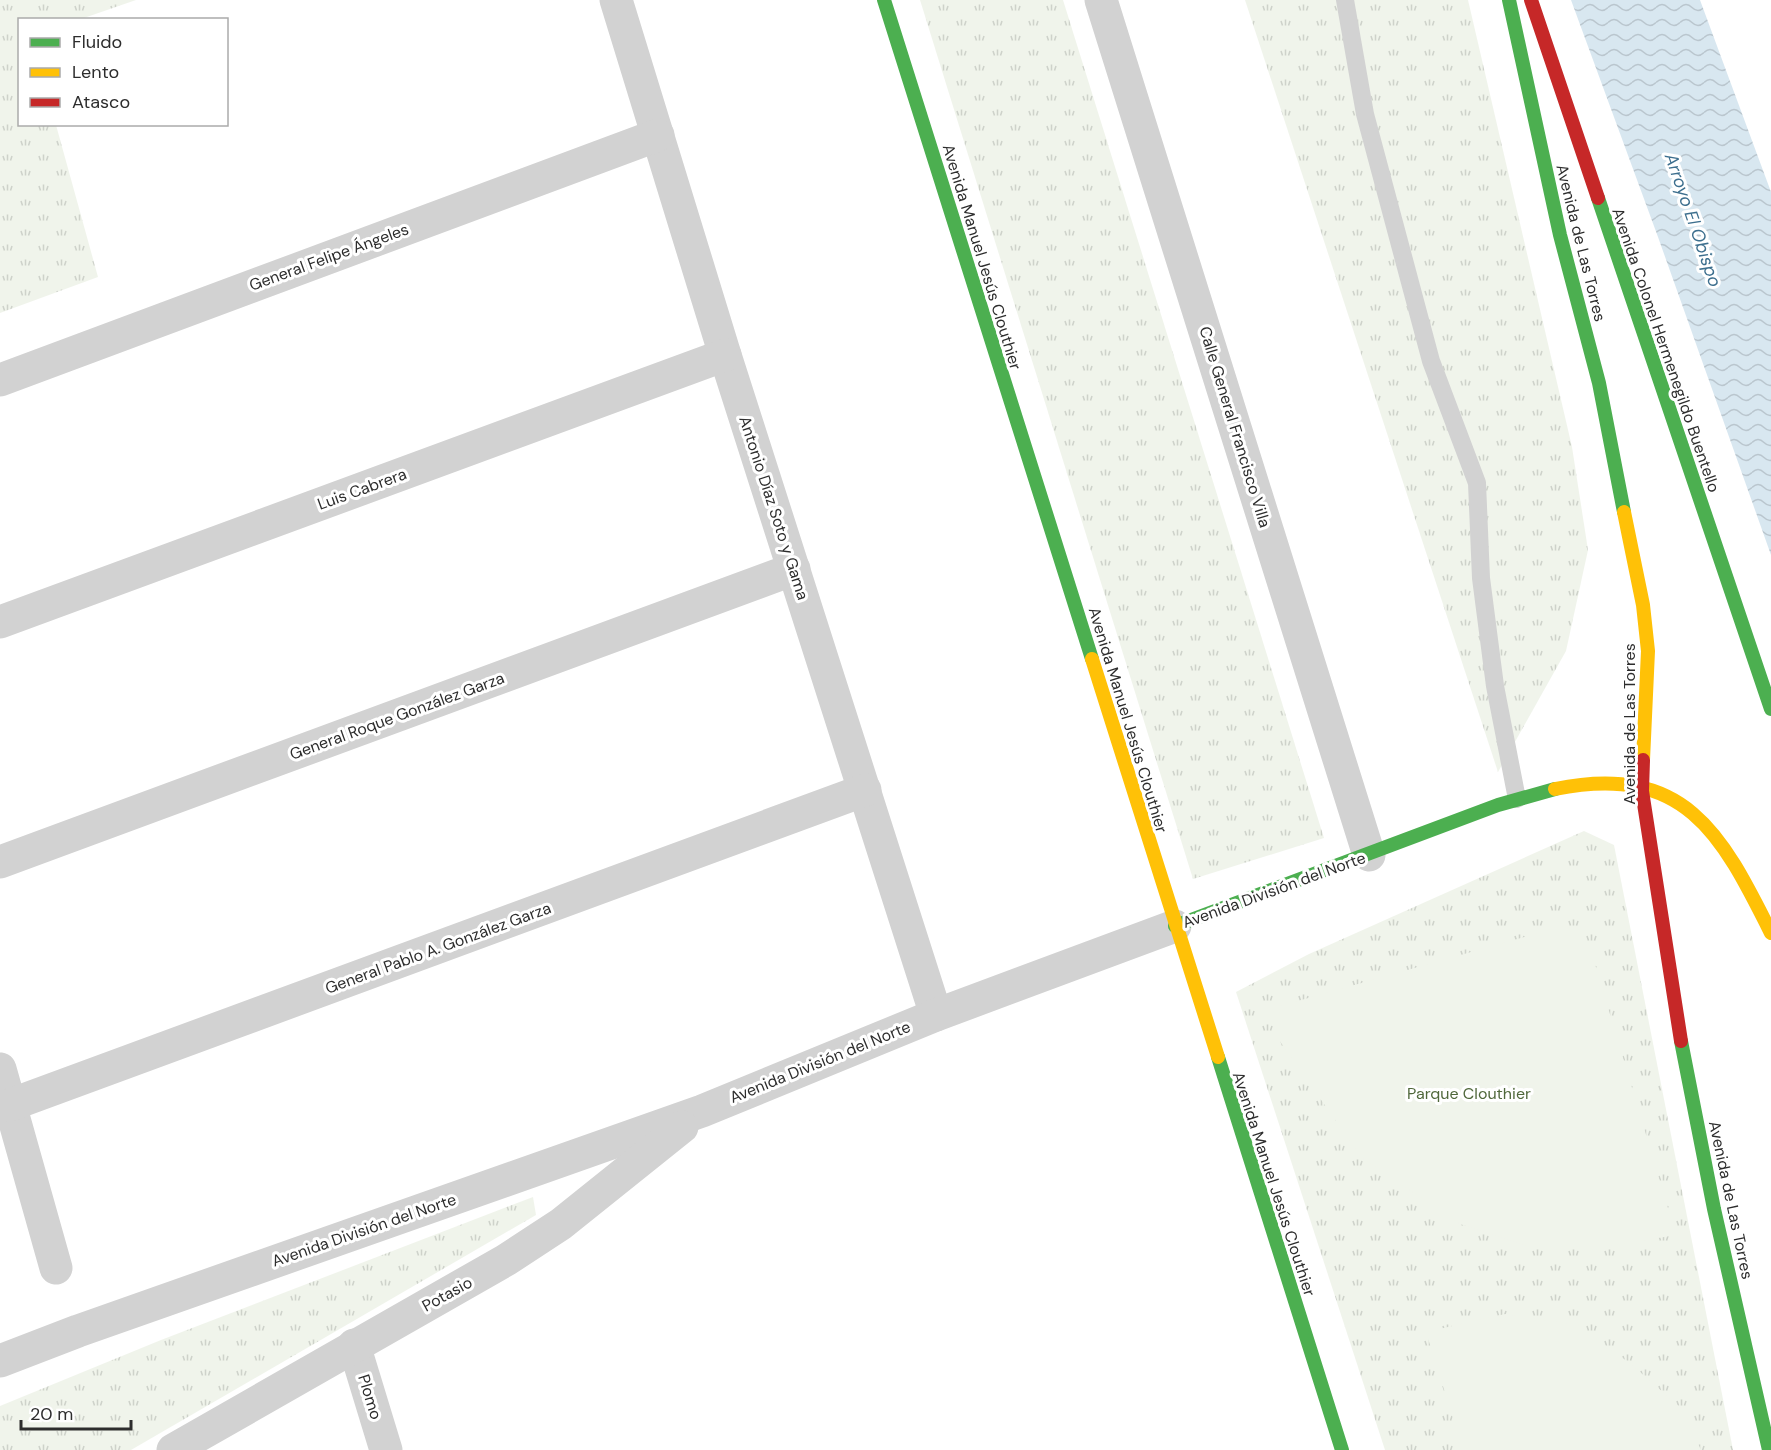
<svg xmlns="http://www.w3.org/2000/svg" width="1771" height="1450" font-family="'DM Sans',sans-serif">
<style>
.grass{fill:url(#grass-tufts)}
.pitch{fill:#f0f4eb}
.water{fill:url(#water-waves)}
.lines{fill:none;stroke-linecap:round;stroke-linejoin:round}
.lane{stroke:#d2d2d2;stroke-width:18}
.street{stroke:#d2d2d2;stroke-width:33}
.fast{stroke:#4caf50;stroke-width:14}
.slow{stroke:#ffc107;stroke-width:14}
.jam{stroke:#c62828;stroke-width:14}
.labels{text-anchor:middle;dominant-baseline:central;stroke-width:6;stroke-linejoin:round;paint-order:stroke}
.street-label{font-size:16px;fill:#2d2d2d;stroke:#fff}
.park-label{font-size:16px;fill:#50683b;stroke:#fff}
.water-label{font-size:18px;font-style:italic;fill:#3d6f8e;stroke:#fff}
</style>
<defs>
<pattern id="grass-tufts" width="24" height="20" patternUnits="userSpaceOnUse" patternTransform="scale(1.5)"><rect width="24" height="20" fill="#f0f4eb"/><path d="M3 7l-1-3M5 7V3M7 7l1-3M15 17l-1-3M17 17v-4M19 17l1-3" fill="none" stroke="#ced2ca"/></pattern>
<pattern id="water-waves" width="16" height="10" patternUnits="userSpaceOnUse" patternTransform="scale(1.5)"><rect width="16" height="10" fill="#d8e7f0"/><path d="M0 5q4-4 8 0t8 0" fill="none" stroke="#bac6ce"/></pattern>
</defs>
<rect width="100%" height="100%" fill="#fff"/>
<g class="grass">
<polygon points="0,0 136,0 81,19 20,20 20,124 56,125 98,277 0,313"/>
<polygon points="920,0 1063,0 1324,838 1193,879"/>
<polygon points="1245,0 1468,0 1572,447 1588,550 1566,651 1498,772"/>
<polygon points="1584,831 1614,845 1733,1450 1385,1450 1236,992 1309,954"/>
<polygon points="533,1197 536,1215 131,1450 0,1450 0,1406 161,1340"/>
</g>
<g class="pitch">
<polygon points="1563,926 1589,944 1676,1235 1611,1246 1526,1246 1460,1224 1362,1158 1279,1040 1280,1006"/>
<polygon points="1505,1314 1577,1325 1631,1364 1682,1409 1701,1450 1463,1450 1426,1332"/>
</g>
<polygon class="water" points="1571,0 1700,0 1771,192 1771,555 1658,237"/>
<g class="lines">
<polyline class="lane" points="1345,0 1365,114 1431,361 1477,483 1481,578 1495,686 1517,799"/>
<g class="street">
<polyline points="616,0 725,355 936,1015"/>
<polyline points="1101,0 1369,855"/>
<polyline points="0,380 658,135"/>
<polyline points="0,622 725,355"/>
<polyline points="0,862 794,569"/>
<polyline points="0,1069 56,1268"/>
<polyline points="10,1105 865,790"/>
<polyline points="354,1345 386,1450"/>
<polyline points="0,1361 78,1331 702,1111 936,1015 1175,926"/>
<polyline points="173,1450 506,1260 561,1224 682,1127"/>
</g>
<g class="fast">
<polyline points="884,0 1092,659"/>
<polyline points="1509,0 1560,235 1599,383 1624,512"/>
<polyline points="1598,198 1771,709"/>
<polyline points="1175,926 1498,805 1555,789"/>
<polyline points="1681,1041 1714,1209 1769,1450"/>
<polyline points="1218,1057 1342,1450"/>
</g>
<g class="slow">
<polyline points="1624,512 1643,605 1648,651 1643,760"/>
<polyline points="1092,659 1218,1057"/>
<path d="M1555 789C1685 763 1721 833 1771 933"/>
</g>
<g class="jam">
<polyline points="1531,0 1598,198"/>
<polyline points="1643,760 1642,791 1681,1041"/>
</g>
</g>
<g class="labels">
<g class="street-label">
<text transform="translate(1581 243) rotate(76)">Avenida de Las Torres</text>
<text transform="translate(329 257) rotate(-20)">General Felipe Ángeles</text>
<text transform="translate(982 257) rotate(73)">Avenida Manuel Jesús Clouthier</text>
<text transform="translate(1666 350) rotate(71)">Avenida Colonel Hermenegildo Buentello</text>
<text transform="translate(1235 427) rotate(73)">Calle General Francisco Villa</text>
<text transform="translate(362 489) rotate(-20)">Luis Cabrera</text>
<text transform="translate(774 508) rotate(72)">Antonio Díaz Soto y Gama</text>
<text transform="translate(397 716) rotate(-20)">General Roque González Garza</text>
<text transform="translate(1128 720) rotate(73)">Avenida Manuel Jesús Clouthier</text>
<text transform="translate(1629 724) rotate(-90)">Avenida de Las Torres</text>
<text transform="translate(1274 890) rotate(-20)">Avenida División del Norte</text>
<text transform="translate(438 948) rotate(-20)">General Pablo A. González Garza</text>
<text transform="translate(820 1062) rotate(-22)">Avenida División del Norte</text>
<text transform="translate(1274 1184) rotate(72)">Avenida Manuel Jesús Clouthier</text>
<text transform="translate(1731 1200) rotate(78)">Avenida de Las Torres</text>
<text transform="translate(364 1230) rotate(-19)">Avenida División del Norte</text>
<text transform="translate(447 1294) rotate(-29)">Potasio</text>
<text transform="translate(370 1397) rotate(73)">Plomo</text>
</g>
<g class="park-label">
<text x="1469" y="1093">Parque Clouthier</text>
</g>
<g class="water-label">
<text transform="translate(1693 220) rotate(71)">Arroyo El Obispo</text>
</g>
</g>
<rect x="18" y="18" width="210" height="108" fill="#ffffff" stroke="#ababab" stroke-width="1.5"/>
<rect x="30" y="38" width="30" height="9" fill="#4caf50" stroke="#ababab" stroke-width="1.5"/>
<text x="72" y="48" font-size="18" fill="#2d2d2d">Fluido</text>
<rect x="30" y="68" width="30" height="9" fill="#ffc107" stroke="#ababab" stroke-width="1.5"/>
<text x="72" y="78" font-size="18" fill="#2d2d2d">Lento</text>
<rect x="30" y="98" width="30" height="9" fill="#c62828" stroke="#ababab" stroke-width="1.5"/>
<text x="72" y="108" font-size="18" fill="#2d2d2d">Atasco</text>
<path d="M21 1420v9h110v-9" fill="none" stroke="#2d2d2d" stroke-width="3"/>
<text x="30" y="1420" font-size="18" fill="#2d2d2d" stroke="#ffffff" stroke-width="4.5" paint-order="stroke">20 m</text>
</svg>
